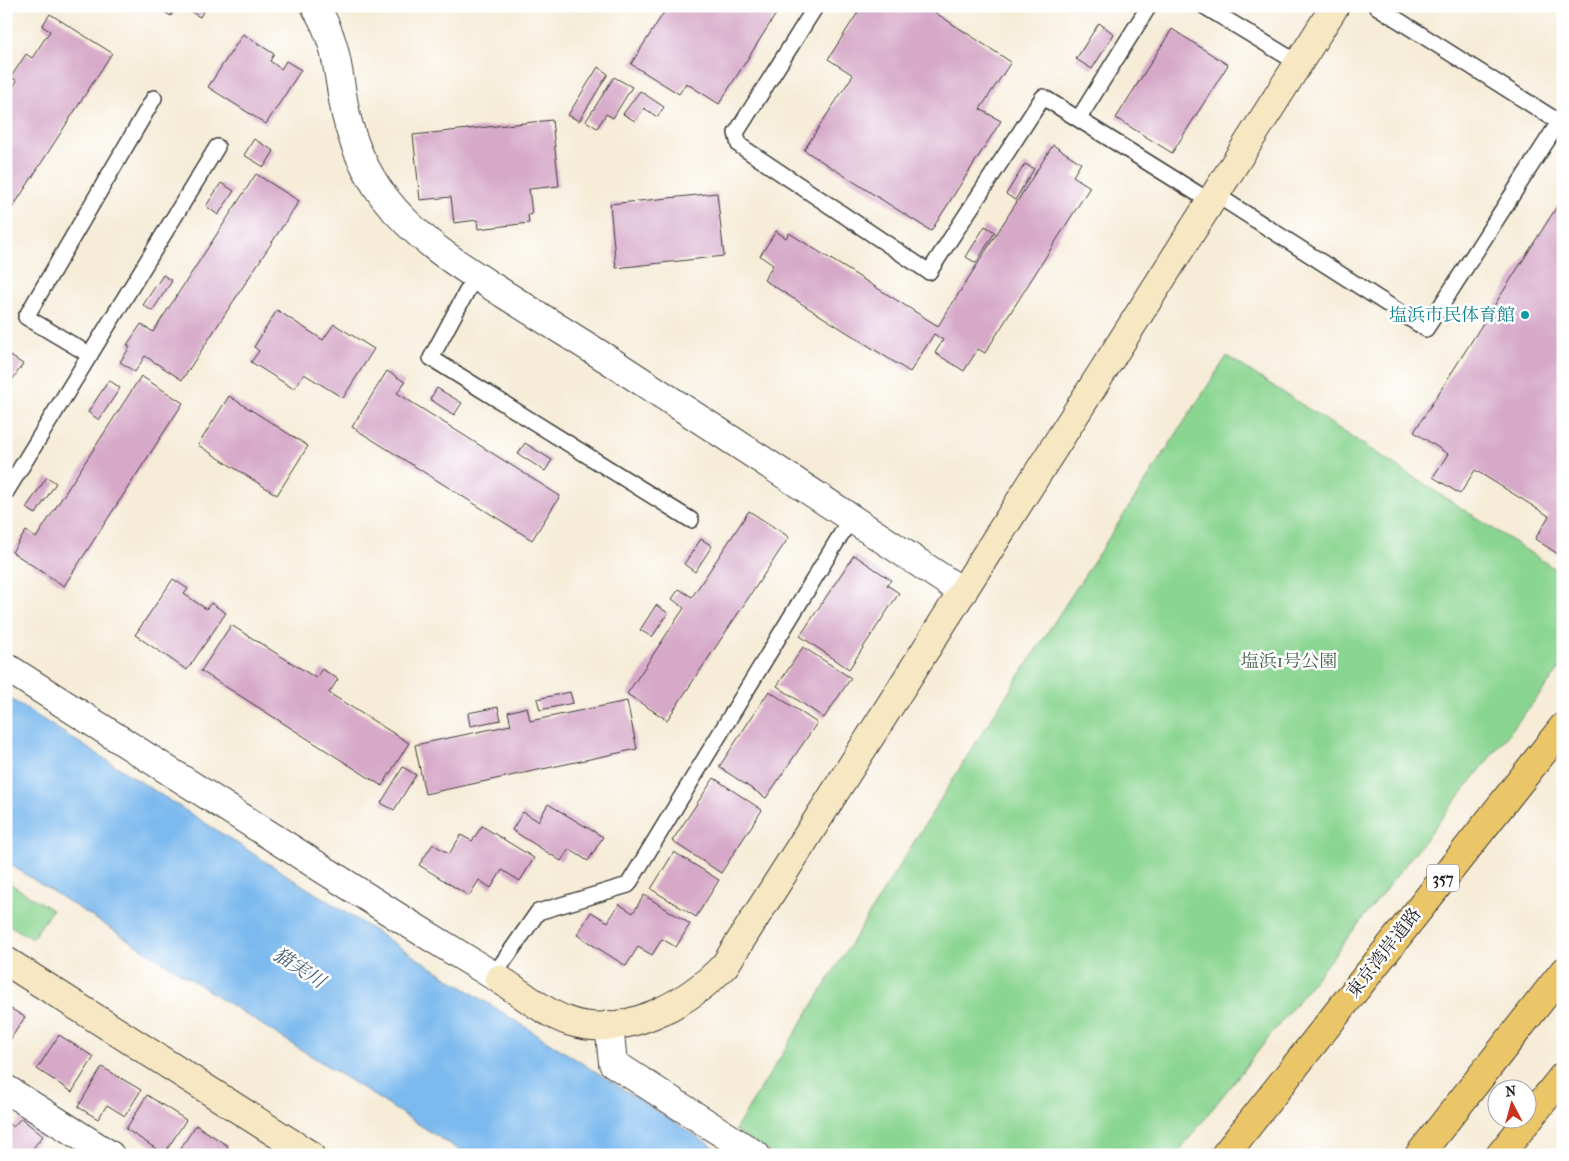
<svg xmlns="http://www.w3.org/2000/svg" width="1569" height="1161" font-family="'IM FELL French Canon','Noto Serif JP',serif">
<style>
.green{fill:#8bd592;stroke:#547857}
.water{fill:#7bb9ee;stroke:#4c6a85}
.building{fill:#d6a9c8}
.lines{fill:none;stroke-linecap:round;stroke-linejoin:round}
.lane-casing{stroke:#3d3b38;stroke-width:18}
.street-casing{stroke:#3d3b38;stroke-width:30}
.secondary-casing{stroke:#3d3b38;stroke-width:30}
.highway-casing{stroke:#3d3b38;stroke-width:30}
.lane{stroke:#fff;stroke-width:15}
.street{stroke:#fff;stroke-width:28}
.secondary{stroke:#f7e8c3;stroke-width:28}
.highway{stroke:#ebc669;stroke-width:28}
.culture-dot{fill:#0f9aa8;stroke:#fff;stroke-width:2}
.labels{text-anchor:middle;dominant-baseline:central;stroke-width:5;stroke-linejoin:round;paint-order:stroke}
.shield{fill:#fff;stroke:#606060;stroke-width:1}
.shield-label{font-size:16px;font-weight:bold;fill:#1c1c1c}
.culture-label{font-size:18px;fill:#0d838f;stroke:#fff;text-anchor:end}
.park-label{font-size:18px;fill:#435d45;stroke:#fff}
.street-label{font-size:18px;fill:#1c1c1c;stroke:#fff}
.water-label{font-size:19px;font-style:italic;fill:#425b70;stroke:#fff}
</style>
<rect width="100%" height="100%" fill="#fff"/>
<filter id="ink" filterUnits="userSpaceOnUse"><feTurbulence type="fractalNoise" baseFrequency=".02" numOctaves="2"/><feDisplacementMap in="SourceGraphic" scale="10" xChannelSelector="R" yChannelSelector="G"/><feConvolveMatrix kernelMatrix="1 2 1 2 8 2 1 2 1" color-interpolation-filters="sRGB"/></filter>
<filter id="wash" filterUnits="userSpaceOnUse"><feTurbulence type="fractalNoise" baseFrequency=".0096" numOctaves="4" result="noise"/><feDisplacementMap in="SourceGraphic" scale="20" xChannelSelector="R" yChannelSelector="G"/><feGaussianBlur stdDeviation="1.12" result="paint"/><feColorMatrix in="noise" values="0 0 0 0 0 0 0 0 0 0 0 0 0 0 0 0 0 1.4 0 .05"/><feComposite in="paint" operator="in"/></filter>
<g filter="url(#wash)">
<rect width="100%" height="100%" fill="#f6ecd8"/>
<g class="green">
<polygon points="1227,356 1563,574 1563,665 1176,1155 774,1155 735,1130 973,747"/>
<polygon points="6,881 52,910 32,939 6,923"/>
</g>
<polygon class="water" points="6,696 726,1155 467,1155 6,862"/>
<g id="blocks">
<g class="building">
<polygon points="154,6 176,6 171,16"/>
<polygon points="180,6 206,6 200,17"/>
<polygon points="668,6 781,6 719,104 686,83 679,94 631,64"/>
<polygon points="862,6 925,6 1011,62 980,109 1001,121 931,231 804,150 853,75 828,59"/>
<polygon points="50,14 112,53 13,207 6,203 6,98 17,81 11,77 26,54 32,58 50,31 42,26"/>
<polygon points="1099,23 1114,34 1092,69 1076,59"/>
<polygon points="1172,29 1228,65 1172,153 1116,118"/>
<polygon points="243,34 274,54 270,61 281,69 286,61 301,70 266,124 208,87"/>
<polygon points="598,67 608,74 579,121 568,115"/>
<polygon points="614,77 632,87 613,118 606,114 597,128 586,121"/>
<polygon points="640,91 664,107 657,117 644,108 635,121 623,114"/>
<polygon points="552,120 559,186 529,189 532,214 528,215 529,223 478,229 477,220 454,223 451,197 420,200 413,135"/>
<polygon points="254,139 274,151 264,167 244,155"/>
<polygon points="1053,145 1081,163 1073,176 1090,187 985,353 978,349 964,371 935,353 943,340 934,334 910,372 764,280 773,265 760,256 776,231 786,238 789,233 938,326"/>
<polygon points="1025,164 1034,169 1015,200 1006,194"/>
<polygon points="256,174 299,201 182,380 145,356 135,372 120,362 130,347 127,345 141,324 153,332"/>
<polygon points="221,183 234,191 218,215 206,206"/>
<polygon points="717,193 724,256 616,268 610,204"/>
<polygon points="1563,197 1563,553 1561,556 1535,539 1549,516 1475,470 1460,494 1433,477 1448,454 1414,432"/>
<polygon points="985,226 995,232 976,263 966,257"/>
<polygon points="163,275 172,281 152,311 143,305"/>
<polygon points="277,310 323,340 334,324 374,349 343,398 304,374 294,389 251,362 259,351 254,347"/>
<polygon points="6,353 23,364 6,389"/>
<polygon points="387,371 405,382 397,393 560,496 532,540 352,427"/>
<polygon points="141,376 183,403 64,586 12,552 26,531 36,538"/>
<polygon points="109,380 120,388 99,420 88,412"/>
<polygon points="437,388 462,403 454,415 430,399"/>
<polygon points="229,396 308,446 277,495 198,445"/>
<polygon points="525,443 552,460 545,471 518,454"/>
<polygon points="47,477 56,483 36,514 26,508"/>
<polygon points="749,511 789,537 667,720 627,694 684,608 672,599 679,589 692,597"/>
<polygon points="701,539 712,546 695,572 684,564"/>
<polygon points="854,555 891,580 887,585 899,593 849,669 800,636"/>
<polygon points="173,579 188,589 184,594 206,609 211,603 226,613 187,670 135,635"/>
<polygon points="656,605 668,613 652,637 640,630"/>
<polygon points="231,625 316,678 322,669 338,679 329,693 409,743 382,786 201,671"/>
<polygon points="803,647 851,678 824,718 777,686"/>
<polygon points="769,691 817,723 766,798 719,767"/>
<polygon points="570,692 573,703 540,710 537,699"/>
<polygon points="627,701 637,749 425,794 415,745 511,725 508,712 527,707 530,721"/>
<polygon points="498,707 501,720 470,726 468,713"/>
<polygon points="403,767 416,775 394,810 381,803"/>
<polygon points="714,778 762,810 721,873 672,841"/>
<polygon points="548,804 603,837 588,861 569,849 561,861 512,830 523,812 538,821"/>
<polygon points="482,826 534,858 520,881 502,870 491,888 479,880 469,896 419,865 433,844 449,854 461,835 472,841"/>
<polygon points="674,852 719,880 696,917 651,889"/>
<polygon points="644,895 690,924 676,947 662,939 652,955 638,947 626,966 577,935 591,912 608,922 619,904 633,913"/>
<polygon points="6,1006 25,1017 6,1046"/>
<polygon points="59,1035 94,1057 72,1092 37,1069"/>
<polygon points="102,1067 141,1090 125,1116 107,1105 98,1119 78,1107"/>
<polygon points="147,1095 186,1120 164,1154 126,1129"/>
<polygon points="21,1118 43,1136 33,1148 36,1151 33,1155 6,1155 6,1122 13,1127"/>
<polygon points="196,1125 228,1146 223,1155 176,1155"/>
<polygon points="240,1150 248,1155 237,1155"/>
</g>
</g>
</g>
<g filter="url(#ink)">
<use href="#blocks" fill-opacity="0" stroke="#3d3b38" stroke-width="1"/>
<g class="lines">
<g class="lane-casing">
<g id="lane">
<polyline points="816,6 736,133 739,145 929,272 1043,97 1211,202"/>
<polyline points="1204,6 1298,63"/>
<polyline points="1079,118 1149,6"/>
<polyline points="1215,194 1426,329 1559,122 1376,6"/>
<polyline points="475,276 431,358 691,520"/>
<polyline points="90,355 26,317 154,98"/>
<polyline points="6,492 217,147"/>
<polyline points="494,975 538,912 628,885 851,518"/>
</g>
</g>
<g class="street-casing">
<g id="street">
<path d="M315 6C339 44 337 74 346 115 353 144 366 173 384 197 416 239 460 266 504 294 540 317 576 339 612 362 730 438 846 515 963 592"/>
<polyline points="6,667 398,917 499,979"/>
<polyline points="609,1025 613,1063 756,1155"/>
<polyline points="6,1089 110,1155"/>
</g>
</g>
<g class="secondary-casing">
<g id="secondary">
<polyline points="6,961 310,1155"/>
<path d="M499 979C520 992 547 1015 571 1022 624 1039 689 1003 725 965L1335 6"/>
</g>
</g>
<g class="highway-casing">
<g id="highway">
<polyline points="1225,1155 1563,727"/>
<polyline points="1419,1155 1563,972"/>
<polyline points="1500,1155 1563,1076"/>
</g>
</g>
<use href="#lane" class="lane"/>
<use href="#street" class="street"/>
<use href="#secondary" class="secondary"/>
<use href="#highway" class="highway"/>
</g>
</g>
<circle class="culture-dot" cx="1525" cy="315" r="5"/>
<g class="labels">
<rect class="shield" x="1427" y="864.5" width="32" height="27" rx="4"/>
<g class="shield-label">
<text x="1443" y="878">357</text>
</g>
<g class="culture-label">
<text x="1515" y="315">塩浜市民体育館</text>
</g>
<g class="park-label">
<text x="1289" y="661">塩浜1号公園</text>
</g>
<g class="street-label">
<text transform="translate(1384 953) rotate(-52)">東京湾岸道路</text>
</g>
<g class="water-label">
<text transform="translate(299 968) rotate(33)">猫実川</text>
</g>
</g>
<rect width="1569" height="1161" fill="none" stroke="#fff" stroke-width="25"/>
<g transform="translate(1512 1104) rotate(354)"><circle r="24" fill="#ffffff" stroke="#a4a4a4"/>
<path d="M0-4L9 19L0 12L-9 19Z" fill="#c8321e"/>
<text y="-8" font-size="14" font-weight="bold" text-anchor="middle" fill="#1c1c1c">N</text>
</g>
</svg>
